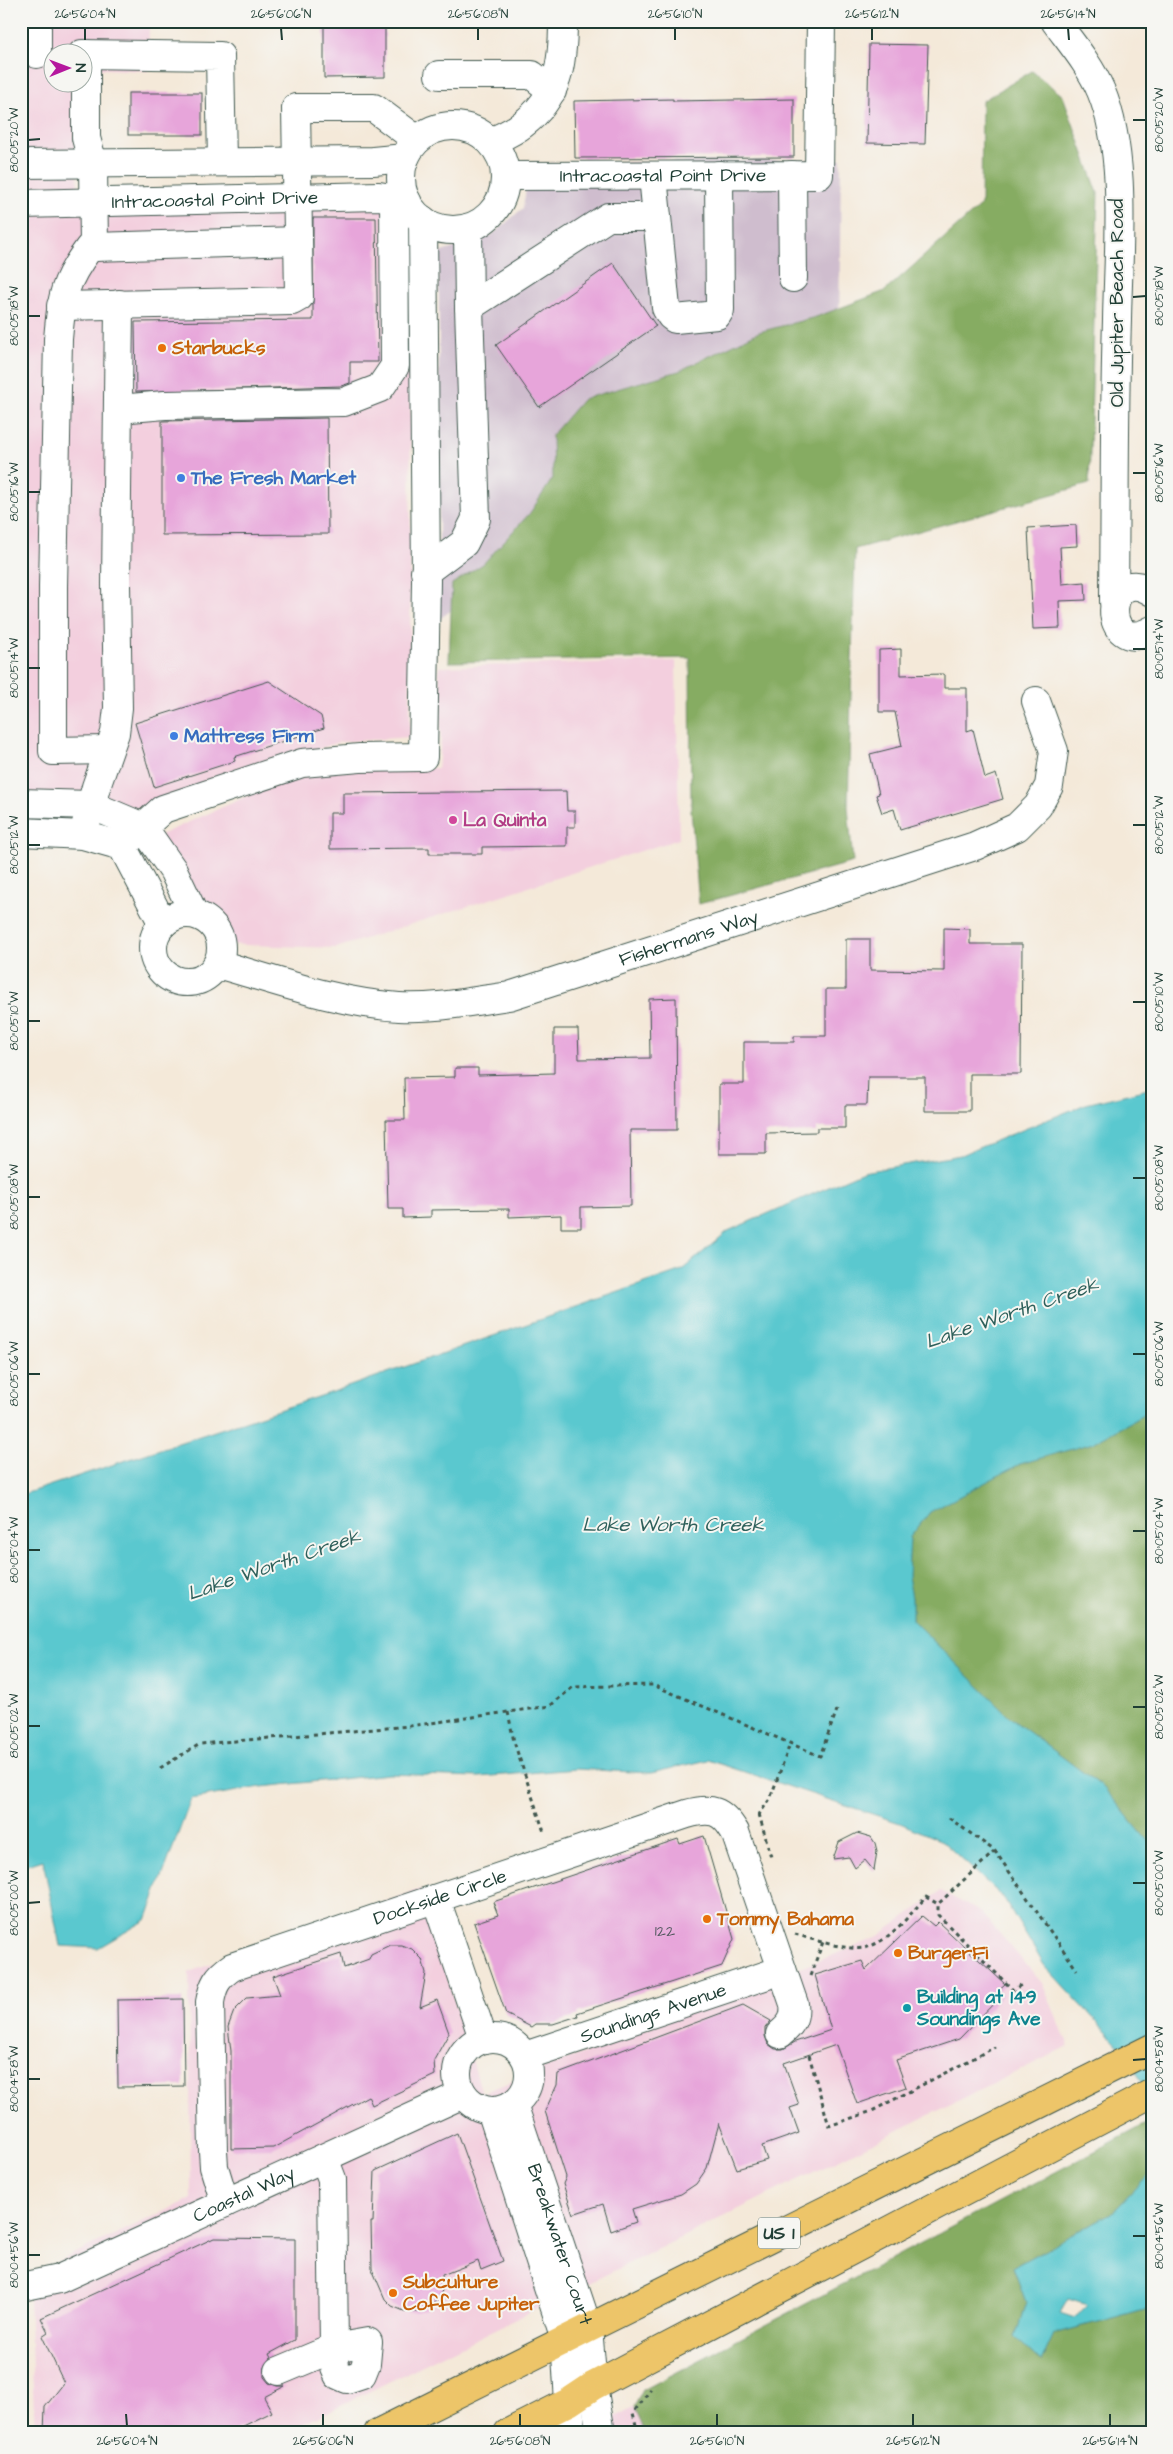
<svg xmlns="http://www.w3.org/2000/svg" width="1173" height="2454" font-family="'Architects Daughter',sans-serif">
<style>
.built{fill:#f3cfde}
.industrial{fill:#cfbdce}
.forest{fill:#86ac62;stroke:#52744b}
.water{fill:#5ac8cf;stroke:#3c8282;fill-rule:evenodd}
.building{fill:#e7a5da}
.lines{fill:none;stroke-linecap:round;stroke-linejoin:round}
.minor-casing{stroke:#3f574d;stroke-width:30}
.major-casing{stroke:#3f574d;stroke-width:30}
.path{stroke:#3f574d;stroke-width:3;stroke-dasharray:4 4;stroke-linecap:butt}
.minor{stroke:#fff;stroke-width:28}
.major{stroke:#edc569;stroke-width:28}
.ticks{fill:none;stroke:#1f3d34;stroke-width:2}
.food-dot{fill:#e8710a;stroke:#f6f6f2;stroke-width:2}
.shop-dot{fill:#3f7fe0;stroke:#f6f6f2;stroke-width:2}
.hotel-dot{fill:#d1479c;stroke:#f6f6f2;stroke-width:2}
.culture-dot{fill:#0f9aa8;stroke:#f6f6f2;stroke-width:2}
.labels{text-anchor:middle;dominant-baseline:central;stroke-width:4;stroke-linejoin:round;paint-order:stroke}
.number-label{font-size:16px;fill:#51575e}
.shield{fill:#f6f6f2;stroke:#60746d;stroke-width:1}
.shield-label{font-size:18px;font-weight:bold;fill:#1f3d34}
.street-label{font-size:19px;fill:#1f3d34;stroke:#f6f6f2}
.food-label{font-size:19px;font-weight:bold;fill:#c56008;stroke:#f6f6f2;text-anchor:start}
.shop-label{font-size:19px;font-weight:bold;fill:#366cbe;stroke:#f6f6f2;text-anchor:start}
.hotel-label{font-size:19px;font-weight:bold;fill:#b23c85;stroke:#f6f6f2;text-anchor:start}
.culture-label{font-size:19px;font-weight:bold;fill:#0d838f;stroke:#f6f6f2;text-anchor:start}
.water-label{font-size:20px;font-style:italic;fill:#2e605b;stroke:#f6f6f2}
.neatline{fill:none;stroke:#1f3d34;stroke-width:2}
.ticks-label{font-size:12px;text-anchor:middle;fill:#1f3d34}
</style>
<rect width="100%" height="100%" fill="#f6f6f2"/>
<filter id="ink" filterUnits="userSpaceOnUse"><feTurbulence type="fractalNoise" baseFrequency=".02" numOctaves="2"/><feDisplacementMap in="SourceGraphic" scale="10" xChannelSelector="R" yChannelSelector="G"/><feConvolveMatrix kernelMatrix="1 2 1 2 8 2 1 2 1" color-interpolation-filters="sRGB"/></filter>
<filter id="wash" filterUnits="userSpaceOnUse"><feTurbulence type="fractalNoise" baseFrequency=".0096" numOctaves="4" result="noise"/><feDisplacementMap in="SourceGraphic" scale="20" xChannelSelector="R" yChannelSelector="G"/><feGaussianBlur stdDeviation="1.12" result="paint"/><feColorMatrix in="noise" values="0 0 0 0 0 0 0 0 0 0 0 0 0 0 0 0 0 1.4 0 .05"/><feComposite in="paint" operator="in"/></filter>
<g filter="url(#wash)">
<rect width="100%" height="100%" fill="#f4e9d9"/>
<g class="built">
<polygon points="21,21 149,21 148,71 83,68 82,52 52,52 52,82 76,83 78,213 387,207 411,237 410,737 339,742 125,812 21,793"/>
<polygon points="676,661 679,839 336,948 215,944 160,835 304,771 438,768 441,741 439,667"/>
<polygon points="421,1889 482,2093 874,1939 941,1891 982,1913 1042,1983 1069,2046 285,2433 35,2433 28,2275 191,2199 189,1972"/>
<polygon points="634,2407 646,2433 583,2433"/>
</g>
<polygon class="industrial" points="841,159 839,336 439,619 439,253 492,235 523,208 530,164"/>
<g class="forest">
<polygon points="1032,71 1063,96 1098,193 1089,484 855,549 848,807 853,862 699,904 691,810 690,658 449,662 452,584 483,564 530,513 553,478 552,435 583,399 679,371 759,332 816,317 885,291 981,205 982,101"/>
<polygon points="1152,1410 1152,1846 1104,1788 1014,1721 912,1620 912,1598 908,1576 910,1537 930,1512 1020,1464 1093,1443"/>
<polygon points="1152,2121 1152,2171 1111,2213 1013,2267 1026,2302 1015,2337 1041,2362 1054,2334 1152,2307 1152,2433 646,2433 634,2407 643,2390"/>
</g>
<g class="water">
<polygon points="1152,1088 1152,1410 1093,1443 1020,1464 930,1512 910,1537 908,1576 912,1598 912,1620 1014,1721 1104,1788 1152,1846 1152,2099 1124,2051 1044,1965 1003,1897 942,1841 900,1823 708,1760 651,1773 576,1769 479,1777 389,1774 261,1787 191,1799 146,1920 98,1948 60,1946 43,1860 21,1867 21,1495 330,1393 682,1270 728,1231 863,1172 961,1155 1086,1104"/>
<path d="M1152 2171V2307L1054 2334 1041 2362 1015 2337 1026 2302 1013 2267 1111 2213ZM1068 2299 1087 2305 1075 2318 1060 2313Z"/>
</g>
<g id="blocks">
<g class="building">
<polygon points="324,21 385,21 385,77 324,78"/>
<polygon points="869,44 928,45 925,144 867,143"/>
<rect x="128" y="93" width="74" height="42"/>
<polygon points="673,99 673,101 794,99 794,157 575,158 574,101"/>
<polygon points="313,218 376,218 378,362 350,362 350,383 341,386 136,392 135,322 313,320"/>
<polygon points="613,263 656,326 539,407 496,345"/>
<polygon points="327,418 328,534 162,535 162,421"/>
<polygon points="1076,525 1077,546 1060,547 1062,584 1085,582 1086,600 1059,601 1060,628 1033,629 1028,528"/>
<polygon points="901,649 901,675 944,674 944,688 967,688 967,731 973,729 985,778 996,774 1003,799 900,830 894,809 882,813 876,795 879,794 870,754 902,746 895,712 879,712 879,650"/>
<polygon points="269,681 321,716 324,728 234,757 235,761 154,787 135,723"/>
<polygon points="566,791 567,811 575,811 575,827 567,827 567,846 482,847 482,854 429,854 429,848 330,849 330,813 343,813 343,793"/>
<polygon points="944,928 970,929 970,944 1022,944 1021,1074 970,1074 970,1111 925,1111 925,1077 868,1077 867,1105 845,1105 845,1128 817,1128 817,1132 766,1133 766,1154 719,1154 719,1084 744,1084 744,1042 794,1042 794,1036 826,1036 826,989 846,989 846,939 870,939 870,970 944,971"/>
<polygon points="676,998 677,1130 630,1130 631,1206 581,1207 581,1228 561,1228 561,1215 509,1217 509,1209 431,1210 431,1217 403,1218 403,1209 388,1209 386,1120 405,1120 404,1078 455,1077 455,1068 478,1068 478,1075 554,1073 554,1029 578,1029 579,1059 650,1058 649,999"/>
<polygon points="857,1833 871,1837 875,1843 877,1851 874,1871 865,1860 855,1868 849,1857 833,1859 839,1842"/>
<polygon points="704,1836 734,1939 722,1966 577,2013 578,2016 553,2024 535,2024 531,2027 506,2014 474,1923 498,1915 493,1902 678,1839 680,1844"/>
<polygon points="922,1916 934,1926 938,1922 1005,1984 997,1991 1002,1995 959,2039 896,2060 906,2087 857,2104 836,2045 784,2063 799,2105 790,2108 799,2133 762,2146 767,2160 737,2169 719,2123 707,2168 696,2184 681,2194 632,2209 636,2222 611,2231 603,2204 573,2214 563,2184 566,2177 545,2111 557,2085 558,2074 743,2005 771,2021 765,2028 765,2036 768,2044 775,2049 783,2049 795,2042 831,2030 815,1975 862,1961 866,1970"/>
<polygon points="390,1945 401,1945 412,1949 422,1959 426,1973 420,2007 437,2000 449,2033 434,2060 435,2075 372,2105 368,2096 273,2148 231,2149 231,2051 228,2027 234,2011 247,1998 280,1995 273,1976 341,1954 344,1968 369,1959 371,1954"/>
<polygon points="183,1999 184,2086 118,2087 117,2000"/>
<polygon points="457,2133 503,2261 481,2270 478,2261 442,2275 443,2288 438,2300 425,2309 417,2312 404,2311 392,2306 385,2299 372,2269 371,2222 373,2222 375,2171"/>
<polygon points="214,2238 295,2239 295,2340 269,2354 271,2358 264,2369 264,2377 269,2383 277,2386 285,2386 264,2397 272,2412 229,2433 44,2433 45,2407 64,2383 42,2336 48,2332 41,2318"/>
</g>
</g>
</g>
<g filter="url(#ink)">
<use href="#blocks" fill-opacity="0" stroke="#3f574d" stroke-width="1"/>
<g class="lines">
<g class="minor-casing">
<g id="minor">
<path d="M1055 21C1071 43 1090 65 1101 91 1128 156 1118 250 1117 320 1114 413 1115 507 1114 601"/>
<polyline points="37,54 37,21"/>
<polyline points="82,54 220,56 222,162"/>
<polyline points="86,54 86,138 93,163 94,247"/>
<polyline points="439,75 532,75 552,91"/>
<circle cx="453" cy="178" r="52"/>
<path d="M491 142C501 137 513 132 522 125 559 97 563 64 563 21"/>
<polyline points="21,164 373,161 405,158"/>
<polyline points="792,175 793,278"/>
<path id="s1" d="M505 176 819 175 821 21"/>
<polyline points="653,176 666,308 671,316 675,319 717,315 720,310 719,175"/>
<path id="s2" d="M21 204 379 196 407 201"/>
<polyline points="468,228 469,307 608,217 657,217"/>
<polyline points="61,306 292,301 299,297 296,108 374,108 417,140"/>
<polyline points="119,409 165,405 344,402 380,388 395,366 394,198"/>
<polyline points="425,572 464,543 476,519 469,307"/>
<path d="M1152 592C1103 561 1100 659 1152 630"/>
<path d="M108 750 53 751V587L58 339C62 296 63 283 89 248L94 247 298 241"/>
<polyline points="21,803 91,805 143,827 173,870 194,914"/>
<polyline points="21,832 83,835 122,846 163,924"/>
<polyline points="83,835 96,787 115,733 118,708 116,585 119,304"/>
<polyline points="122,846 163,809 302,763 360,758 423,757 426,581 423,220"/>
<circle cx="187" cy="948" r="34"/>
<path id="s3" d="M218 964C277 981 338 1003 399 1007 436 1009 473 1001 509 996L975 846 1017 827 1038 806 1049 786 1054 751 1036 701"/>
<polyline points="436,1899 483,2038"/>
<circle cx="493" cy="2074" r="36"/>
<path id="s4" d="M525 2056 782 1970"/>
<path id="s5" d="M513 2104 588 2328 593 2386 601 2433"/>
<polyline points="491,2110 565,2339 571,2433"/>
<path id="s6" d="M225 2203 214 2167 213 2151 210 2002C213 1985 217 1977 232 1967L687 1814C711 1807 722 1810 735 1832L794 2004C796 2018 791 2025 780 2034"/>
<path id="s7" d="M21 2287 59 2279 463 2094"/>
<polyline points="279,2371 334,2348 368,2342 366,2364 362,2374 347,2379 338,2375 335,2368 334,2348 332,2179 324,2158"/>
</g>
</g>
<g class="major-casing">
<g id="major">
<polyline points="378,2433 1152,2048"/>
<polyline points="508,2433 569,2402 593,2386 1152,2093"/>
</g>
</g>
<g class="path">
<polyline points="508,1712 514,1742 544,1832"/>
<polyline points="160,1768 200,1744 410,1726 550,1706 573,1687 653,1685 820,1756 837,1710"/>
<polyline points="759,1814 771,1857"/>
<polyline points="758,1816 770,1799 790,1744"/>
<polyline points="949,1818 995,1851 1077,1970"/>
<polyline points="995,1851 938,1904 938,1915 1013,1990 1024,1983"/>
<path d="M795 1934C810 1939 849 1951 864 1948 890 1942 909 1915 926 1897L938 1904"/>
<polyline points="810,1976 823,1942"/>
<polyline points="809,2055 829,2126 872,2111 995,2047"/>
<polyline points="638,2433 633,2413 651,2389"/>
</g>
<use href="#minor" class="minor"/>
<use href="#major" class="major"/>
</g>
</g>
<path class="ticks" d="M85 28V40M281 28 282 40M478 28V40M675 28V40M872 28V40M1068 28 1069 40M1133 120H1146M28 140 40 139M1133 297 1146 296M28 316H40M1133 473H1146M28 492H40M1133 649H1146M28 668H40M1133 825H1146M28 845H40M1133 1002H1146M28 1021H40M1133 1178H1146M28 1197H40M1133 1354H1146M28 1374H40M1133 1531H1146M28 1550H40M1133 1707H1146M28 1726H40M1133 1883H1146M28 1903 40 1902M1133 2060 1146 2059M28 2079H40M1133 2236H1146M28 2255H40M126 2414 127 2426M323 2414V2426M520 2414V2426M717 2414V2426M913 2414V2426M1110 2414V2426"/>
<g class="food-dot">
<circle cx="162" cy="348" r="5"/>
<circle cx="707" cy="1919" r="5"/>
<circle cx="898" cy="1953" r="5"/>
<circle cx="393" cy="2293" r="5"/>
</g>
<g class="shop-dot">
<circle cx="181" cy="478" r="5"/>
<circle cx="174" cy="736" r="5"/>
</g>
<circle class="hotel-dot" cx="453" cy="820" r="5"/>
<circle class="culture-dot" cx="907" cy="2008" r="5"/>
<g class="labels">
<g class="number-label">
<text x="665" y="1931">122</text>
</g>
<rect class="shield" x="758" y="2217.5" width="42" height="31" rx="4"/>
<g class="shield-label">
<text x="779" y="2233">US 1</text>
</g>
<g class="street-label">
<text stroke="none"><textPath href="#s1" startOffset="158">Intracoastal Point Drive</textPath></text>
<text stroke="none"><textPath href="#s2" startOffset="194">Intracoastal Point Drive</textPath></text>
<text transform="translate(1117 303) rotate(-90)">Old Jupiter Beach Road</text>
<text stroke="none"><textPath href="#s3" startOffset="486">Fishermans Way</textPath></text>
<text stroke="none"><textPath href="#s6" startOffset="465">Dockside Circle</textPath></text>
<text stroke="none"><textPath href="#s4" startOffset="135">Soundings Avenue</textPath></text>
<text stroke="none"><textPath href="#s7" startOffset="242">Coastal Way</textPath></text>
<text stroke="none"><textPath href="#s5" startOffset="148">Breakwater Court</textPath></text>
</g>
<g class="food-label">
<text x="172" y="348">Starbucks</text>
<text x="717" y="1919">Tommy Bahama</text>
<text x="908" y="1953">BurgerFi</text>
<text x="403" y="2282">Subculture<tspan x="403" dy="22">Coffee Jupiter</tspan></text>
</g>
<g class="shop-label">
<text x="191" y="478">The Fresh Market</text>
<text x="184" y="736">Mattress Firm</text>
</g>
<g class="hotel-label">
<text x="463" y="820">La Quinta</text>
</g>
<g class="culture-label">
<text x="917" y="1997">Building at 149<tspan x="917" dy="22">Soundings Ave</tspan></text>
</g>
<g class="water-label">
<text transform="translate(1012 1313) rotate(-19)">Lake Worth Creek</text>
<text x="673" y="1525">Lake Worth Creek</text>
<text transform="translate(274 1565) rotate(-19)">Lake Worth Creek</text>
</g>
</g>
<rect width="1173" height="2454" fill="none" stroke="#f6f6f2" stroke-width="55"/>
<g transform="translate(68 68) rotate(89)"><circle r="24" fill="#f6f6f2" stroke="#a0aca6"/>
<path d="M0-4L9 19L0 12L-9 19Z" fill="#b5179e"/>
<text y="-8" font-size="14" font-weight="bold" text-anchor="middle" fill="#1f3d34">N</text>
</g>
<rect x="28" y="28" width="1118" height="2398" class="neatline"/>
<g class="ticks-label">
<text x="85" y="18">26°56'04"N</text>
<text x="281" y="18">26°56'06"N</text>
<text x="478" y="18">26°56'08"N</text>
<text x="675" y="18">26°56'10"N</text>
<text x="872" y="18">26°56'12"N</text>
<text x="1068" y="18">26°56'14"N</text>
<text transform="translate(1159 120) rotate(-90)" y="4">80°05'20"W</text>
<text transform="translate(14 140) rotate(-90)" y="4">80°05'20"W</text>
<text transform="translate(1159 296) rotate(-90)" y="4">80°05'18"W</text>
<text transform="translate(14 316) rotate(-90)" y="4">80°05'18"W</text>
<text transform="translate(1159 473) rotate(-90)" y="4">80°05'16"W</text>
<text transform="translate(14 492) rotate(-90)" y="4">80°05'16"W</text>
<text transform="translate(1159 649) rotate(-90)" y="4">80°05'14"W</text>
<text transform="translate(14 668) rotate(-90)" y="4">80°05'14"W</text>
<text transform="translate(1159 825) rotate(-90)" y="4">80°05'12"W</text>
<text transform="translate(14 845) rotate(-90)" y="4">80°05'12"W</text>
<text transform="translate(1159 1002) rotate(-90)" y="4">80°05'10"W</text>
<text transform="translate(14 1021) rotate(-90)" y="4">80°05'10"W</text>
<text transform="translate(1159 1178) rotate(-90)" y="4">80°05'08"W</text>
<text transform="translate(14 1197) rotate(-90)" y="4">80°05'08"W</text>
<text transform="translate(1159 1354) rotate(-90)" y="4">80°05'06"W</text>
<text transform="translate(14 1374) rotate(-90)" y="4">80°05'06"W</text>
<text transform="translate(1159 1531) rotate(-90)" y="4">80°05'04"W</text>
<text transform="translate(14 1550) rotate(-90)" y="4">80°05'04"W</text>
<text transform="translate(1159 1707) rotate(-90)" y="4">80°05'02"W</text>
<text transform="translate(14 1726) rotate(-90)" y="4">80°05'02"W</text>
<text transform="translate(1159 1883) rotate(-90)" y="4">80°05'00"W</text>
<text transform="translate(14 1903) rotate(-90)" y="4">80°05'00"W</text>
<text transform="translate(1159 2059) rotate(-90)" y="4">80°04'58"W</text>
<text transform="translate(14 2079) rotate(-90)" y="4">80°04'58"W</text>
<text transform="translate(1159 2236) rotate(-90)" y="4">80°04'56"W</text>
<text transform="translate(14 2255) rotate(-90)" y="4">80°04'56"W</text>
<text x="127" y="2445">26°56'04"N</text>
<text x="323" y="2445">26°56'06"N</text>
<text x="520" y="2445">26°56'08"N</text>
<text x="717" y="2445">26°56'10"N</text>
<text x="913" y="2445">26°56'12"N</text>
<text x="1110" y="2445">26°56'14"N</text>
</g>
</svg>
